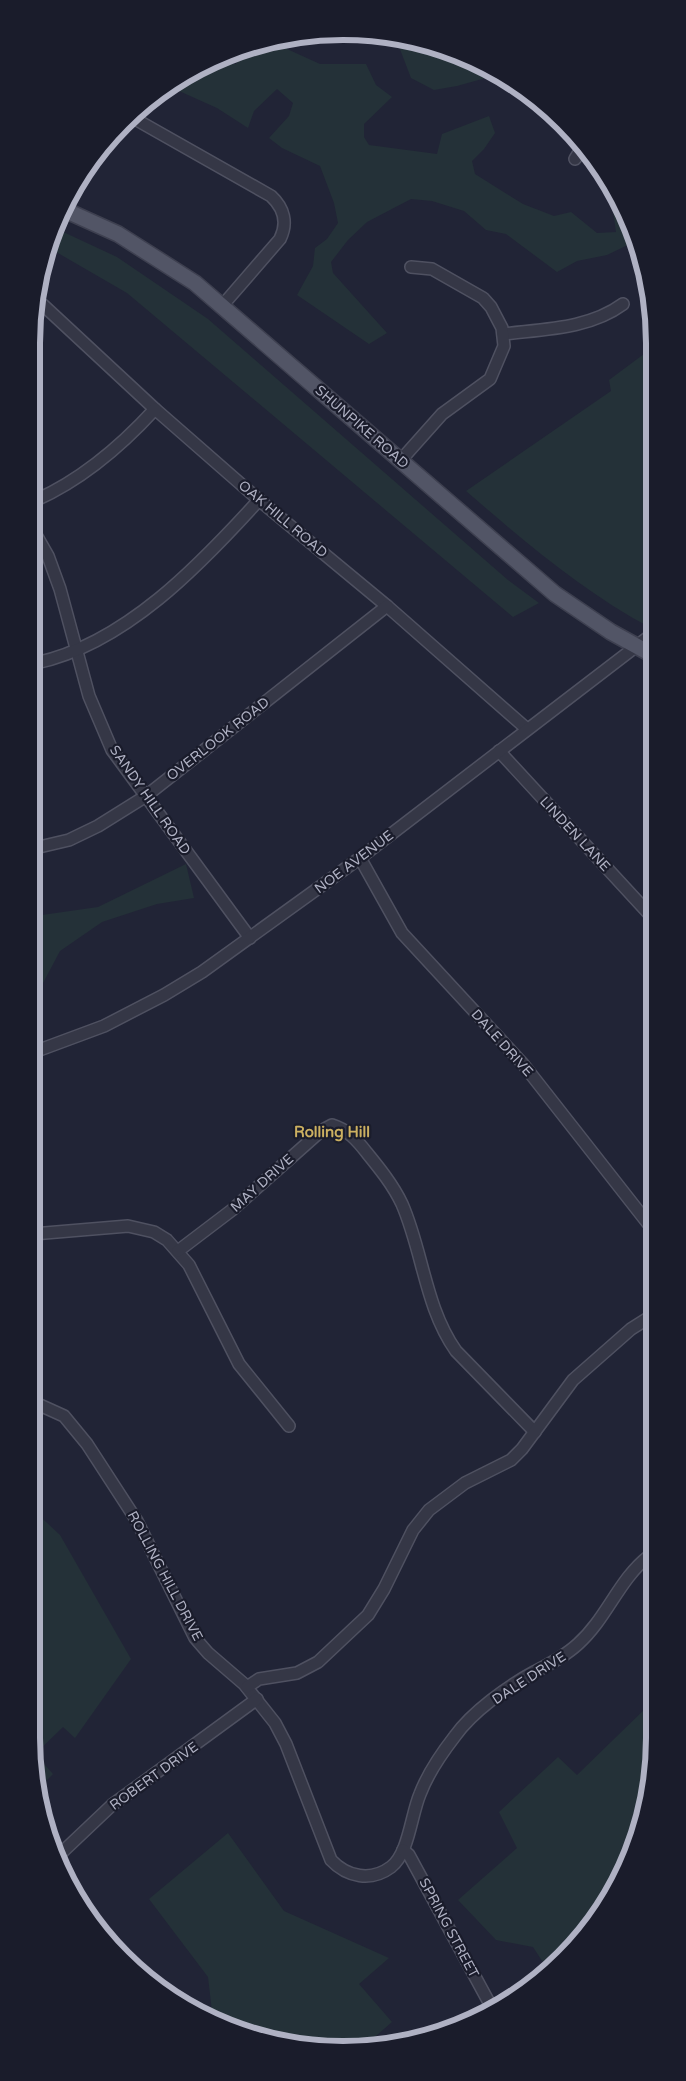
<svg xmlns="http://www.w3.org/2000/svg" width="686" height="2081" font-family="'Varela Round',sans-serif">
<style>
.green{fill:#243138}
.lines{fill:none;stroke-linecap:round;stroke-linejoin:round}
.minor-casing{stroke:#4f5161;stroke-width:14}
.major-casing{stroke:#3e4050;stroke-width:18}
.minor{stroke:#353746;stroke-width:11}
.major{stroke:#525566;stroke-width:15}
.labels{text-anchor:middle;dominant-baseline:central;stroke-width:4.5;stroke-linejoin:round;paint-order:stroke}
.street-label{font-size:14px;fill:#afb1c3;stroke:#1a1c2b}
.neighbourhood-label{font-size:15px;font-weight:bold;fill:#ccb061;stroke:#1a1c2b}
.rim{fill:none;stroke:#afb1c3;stroke-width:6}
</style>
<rect width="100%" height="100%" fill="#212436"/>
<g class="green">
<polygon points="282,37 290,37 287,49 320,64 366,64 376,85 392,97 364,124 364,137 369,145 437,154 442,134 489,116 495,133 484,149 472,161 475,174 523,204 554,216 571,212 597,233 616,232 613,211 620,202 634,244 632,243 607,255 577,261 557,272 506,234 486,230 464,211 432,201 411,199 367,222 348,240 331,262 333,273 387,333 369,344 297,295 313,266 315,248 327,239 338,223 334,203 320,166 282,148 269,138 289,116 293,103 277,89 254,111 248,128 217,108 168,86 220,63 236,64 239,55"/>
<polygon points="389,37 404,37 500,74 457,86 434,90 411,78 398,44"/>
<polygon points="59,230 117,257 208,319 508,580 539,603 513,617 127,293 51,249"/>
<path d="M652 348 651 628C582 591 525 542 466 491L611 391 609 380Z"/>
<polygon points="186,864 194,898 157,904 102,922 60,951 42,985 34,987 35,916 98,907"/>
<polygon points="32,1509 60,1535 131,1659 75,1738 63,1727 35,1754 53,1774 41,1786 31,1738"/>
<polygon points="649,1705 649,1799 602,1911 546,1967 533,1947 496,1940 458,1900 517,1848 499,1812 558,1757 577,1775"/>
<polygon points="228,1833 284,1911 389,1958 359,1984 392,2022 368,2043 303,2047 213,2020 208,1977 149,1899"/>
</g>
<g class="lines">
<g class="minor-casing">
<g id="minor">
<path d="M135 119 271 196C284 208 288 223 280 239L222 306"/>
<polyline points="575,159 583,146"/>
<polyline points="43,305 155,409 259,500 387,606 527,729"/>
<path d="M503 334C544 329 589 329 623 304"/>
<polyline points="401,460 442,414 490,379 504,346 502,328 491,307 483,298 432,269 411,267"/>
<path d="M36 500C81 480 122 445 155 409"/>
<polyline points="36,535 48,556 60,589 89,696 112,750 250,938"/>
<path d="M36 663C125 644 200 565 259 500"/>
<polyline points="499,751 651,916"/>
<polyline points="35,848 69,840 98,826 146,796 387,606"/>
<polyline points="360,858 402,933 523,1064 650,1226"/>
<polyline points="34,1052 104,1026 164,995 202,972 360,858 651,635"/>
<polyline points="33,1234 128,1226 154,1232 167,1240 189,1265 239,1364 289,1426"/>
<path d="M178 1251 232 1210 321 1131 332 1125C348 1130 357 1140 367 1153 380 1169 393 1185 402 1204 423 1252 425 1307 456 1351L535 1432"/>
<path d="M33 1402 64 1416 87 1444 137 1521 195 1638 208 1653 244 1684 275 1723 286 1744 331 1860C347 1877 371 1882 391 1867 409 1853 411 1815 420 1794 428 1773 441 1754 455 1736 472 1712 508 1686 534 1672 550 1664 565 1656 578 1644 607 1618 619 1579 649 1556"/>
<polyline points="247,1687 259,1679 297,1673 318,1662 368,1615 384,1589 413,1530 429,1510 465,1483 511,1460 522,1449 573,1380 631,1329 650,1317"/>
<polyline points="403,1850 409,1855 492,2008"/>
<polyline points="56,1858 112,1805 257,1699"/>
</g>
</g>
<g class="major-casing">
<polyline id="major" points="67,211 118,234 195,283 555,594 611,632 651,654"/>
</g>
<use href="#minor" class="minor"/>
<use href="#major" class="major"/>
</g>
<g class="labels">
<g class="street-label">
<text transform="translate(362 427) rotate(41)">SHUNPIKE ROAD</text>
<text transform="translate(283 519) rotate(40)">OAK HILL ROAD</text>
<text transform="translate(218 739) rotate(-38)">OVERLOOK ROAD</text>
<text transform="translate(150 800) rotate(55)">SANDY HILL ROAD</text>
<text transform="translate(575 834) rotate(47)">LINDEN LANE</text>
<text transform="translate(354 862) rotate(-37)">NOE AVENUE</text>
<text transform="translate(502 1043) rotate(48)">DALE DRIVE</text>
<text transform="translate(262 1183) rotate(-42)">MAY DRIVE</text>
<text transform="translate(165 1576) rotate(62)">ROLLING HILL DRIVE</text>
<text transform="translate(529 1678) rotate(-33)">DALE DRIVE</text>
<text transform="translate(154 1776) rotate(-36)">ROBERT DRIVE</text>
<text transform="translate(449 1928) rotate(62)">SPRING STREET</text>
</g>
<g class="neighbourhood-label">
<text x="332" y="1132">Rolling Hill</text>
</g>
</g>
<path d="M0 0H686V2081H0ZM343 40H343A303 303 0 0 1 646 343V1738A303 303 0 0 1 343 2041H343A303 303 0 0 1 40 1738V343A303 303 0 0 1 343 40Z" fill="#1a1c2b" fill-rule="evenodd"/>
<path class="rim" d="M343 40H343A303 303 0 0 1 646 343V1738A303 303 0 0 1 343 2041H343A303 303 0 0 1 40 1738V343A303 303 0 0 1 343 40Z"/>
</svg>
